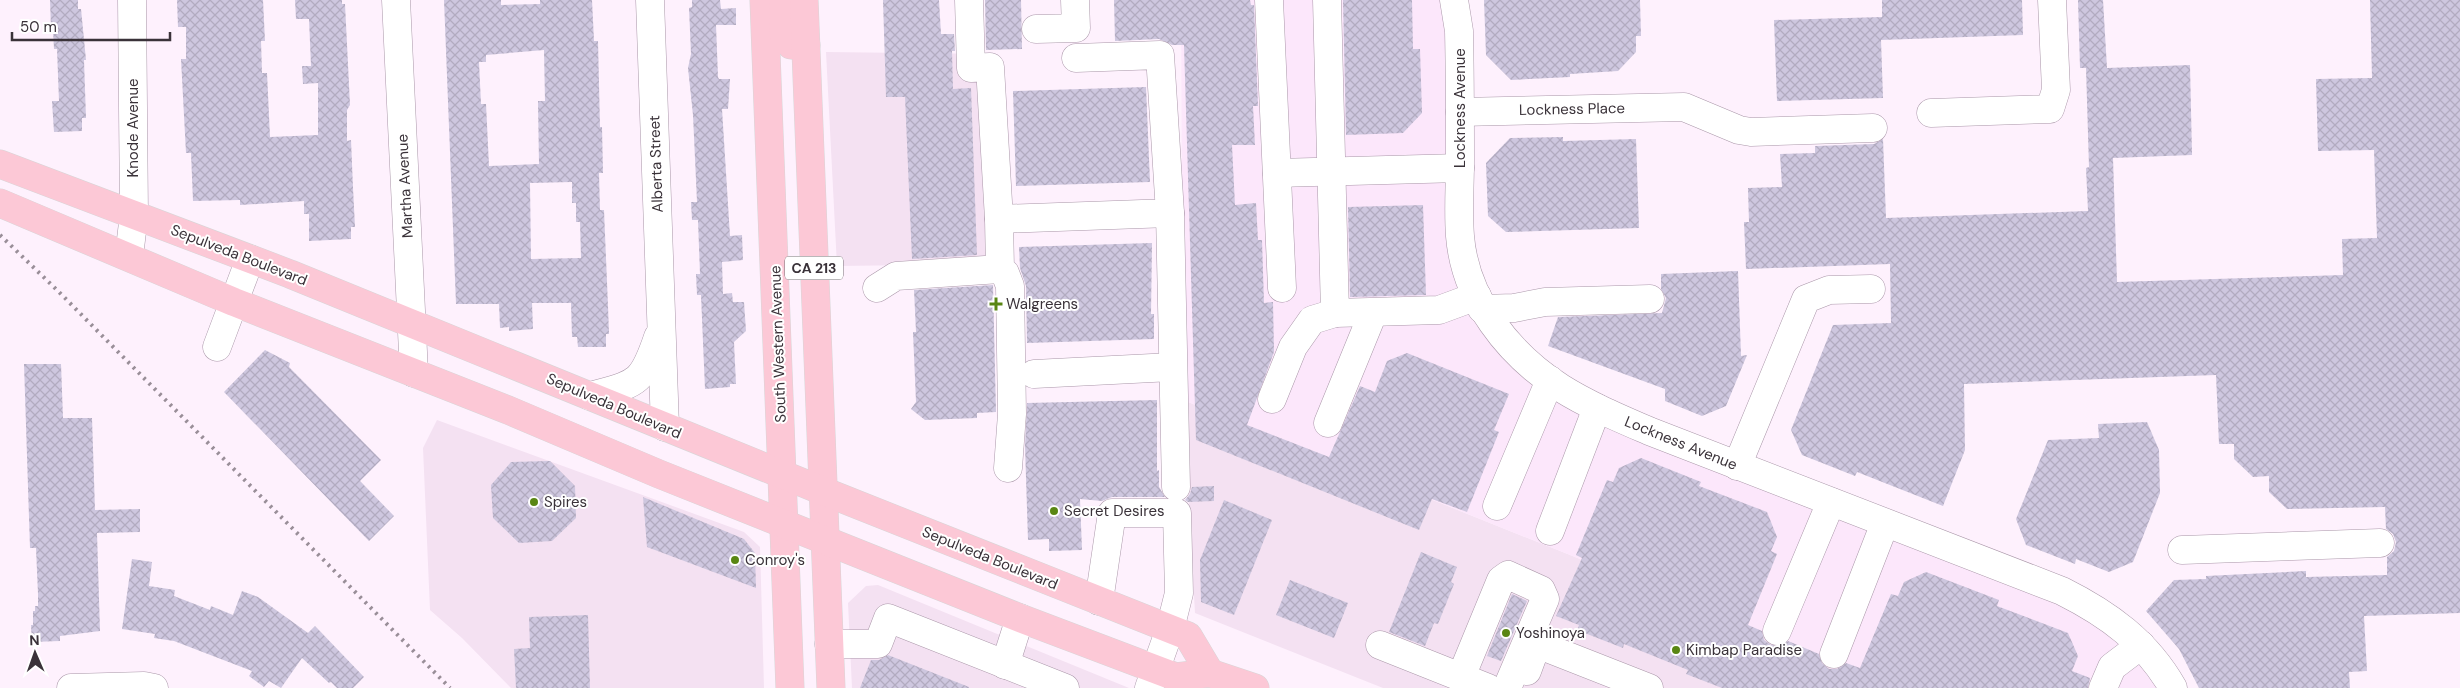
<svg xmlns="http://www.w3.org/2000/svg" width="2460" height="688" font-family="'DM Sans',sans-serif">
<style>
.commercial{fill:#f4e1f2}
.built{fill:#fce7fb}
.building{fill:url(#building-cross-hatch);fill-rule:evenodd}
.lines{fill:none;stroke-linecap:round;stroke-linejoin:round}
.minor-casing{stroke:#aa97a9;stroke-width:29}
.major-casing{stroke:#d8d6d7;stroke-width:29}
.minor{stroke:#fff;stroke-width:28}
.major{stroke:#fcc8d6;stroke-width:28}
.rail{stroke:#998e98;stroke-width:4;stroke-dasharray:2.5 5;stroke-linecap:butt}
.poi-dot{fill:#598613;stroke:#fff;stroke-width:2}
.labels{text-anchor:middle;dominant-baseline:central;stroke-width:4;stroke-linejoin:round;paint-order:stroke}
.shield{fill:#fff;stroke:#757074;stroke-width:1}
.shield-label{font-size:14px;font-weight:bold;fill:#3a3239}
.street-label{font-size:15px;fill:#3a3239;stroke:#fff}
.poi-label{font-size:15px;fill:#3a3239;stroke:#fff;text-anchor:start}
</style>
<defs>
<pattern id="building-cross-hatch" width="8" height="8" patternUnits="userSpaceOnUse" patternTransform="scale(1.25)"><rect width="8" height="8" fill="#cec7df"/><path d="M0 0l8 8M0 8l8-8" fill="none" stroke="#b2abc0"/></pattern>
</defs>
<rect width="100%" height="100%" fill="#fef1fd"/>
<g class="commercial">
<polygon points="826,52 991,54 995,264 837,266"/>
<polygon points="1183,400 1902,688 1383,688 1195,613"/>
<polygon points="437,420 744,532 760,547 764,688 511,688 462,638 430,610 423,448"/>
<polygon points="878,585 1129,688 852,688 848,603 866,586"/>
</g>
<polygon class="built" points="1181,0 1452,0 1459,238 1530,368 2090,607 2170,688 1902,688 1183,400"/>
<g class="building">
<polygon points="50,0 78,0 78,9 81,9 86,60 84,60 86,118 82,118 82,131 54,132 52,101 59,101 57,49 54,49 53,29 51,29"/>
<polygon points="177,0 263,0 265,41 261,41 262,73 267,73 270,137 318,135 318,83 303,84 302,66 311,66 309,19 296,19 295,0 342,0 342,4 345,4 350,105 347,110 347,141 351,140 353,188 355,227 351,227 351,239 309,241 309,214 304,214 304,201 240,205 240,200 193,201 191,153 186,153 181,59 186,59 186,27 178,27"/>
<path d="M444 0H501V5L540 4V0H592L594 41H598L600 127H602L603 173H599L600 210H604L608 306 609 334H606V347H578L577 337H572L571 303H532L533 329 509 331V327L500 328 499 304H456ZM544 50 545 101H538L539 164 489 166 486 104H481L479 62H486V55ZM572 182V203H576V222H580L581 258 531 259 530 183Z"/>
<polygon points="692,0 720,0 721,9 736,8 736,25 716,25 718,77 719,79 730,79 728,109 722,109 730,236 742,235 743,260 722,262 723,294 732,293 733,302 744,302 746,331 734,342 736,384 730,384 730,387 705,389 701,295 697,295 696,274 700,274 698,220 692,220 691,202 697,202 693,115 688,68 691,54 689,8 692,7"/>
<polygon points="883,0 939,0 941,34 954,34 955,51 952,51 953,89 971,88 977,255 912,259 905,97 886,97"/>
<polygon points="985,0 1021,0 1022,49 986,50"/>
<polygon points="1114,0 1250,0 1251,5 1254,5 1258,106 1253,106 1255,145 1232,145 1235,205 1256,203 1258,240 1262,240 1264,303 1273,302 1274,352 1247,425 1329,457 1360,386 1375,392 1387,361 1407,353 1509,394 1494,430 1499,432 1467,512 1432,499 1419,530 1196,440 1184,45 1172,45 1159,39 1115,41"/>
<polygon points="1343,0 1412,0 1413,49 1420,49 1422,113 1403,133 1346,135"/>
<polygon points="1484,0 1640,0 1641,36 1636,36 1636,52 1618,71 1570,74 1570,77 1511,80 1486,55"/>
<polygon points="1882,0 2022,0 2023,35 1881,40 1883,98 1777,101 1774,20 1882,17"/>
<polygon points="2078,0 2103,0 2107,68 2190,65 2192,155 2113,158 2117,282 2343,275 2342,239 2377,238 2374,150 2318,151 2316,79 2372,78 2370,0 2460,0 2460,613 2364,616 2367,671 2349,672 2350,688 2199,688 2179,649 2146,611 2174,580 2206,579 2206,576 2306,571 2306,577 2387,575 2387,557 2394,551 2396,542 2393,534 2386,529 2385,507 2287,509 2269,492 2269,476 2253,477 2234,459 2234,444 2219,444 2216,375 1964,384 1965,450 1943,506 1857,472 1855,476 1802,455 1791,430 1833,325 1891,323 1890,264 1746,269 1744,222 1749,222 1748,188 1782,187 1780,154 1815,153 1815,146 1874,144 1883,139 1886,218 2088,211 2086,168 2089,167 2086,68 2080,68"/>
<polygon points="1146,87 1150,182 1016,186 1013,91"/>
<polygon points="1563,137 1563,141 1636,139 1639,228 1506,232 1488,216 1486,163 1510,138"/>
<polygon points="1423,205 1426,295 1350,297 1348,207"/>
<polygon points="1152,243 1151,314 1154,314 1154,339 1027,343 1026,286 1020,268 1019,247"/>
<polygon points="1738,271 1741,356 1747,355 1726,406 1702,416 1665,401 1665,389 1548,346 1558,317 1662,313 1666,298 1661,289 1661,274"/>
<polygon points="993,285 996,412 977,413 977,418 925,420 911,409 916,402 913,332 916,332 914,290"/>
<polygon points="265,350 290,363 289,367 381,460 360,481 394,516 369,541 224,392"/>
<polygon points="24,364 61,364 63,418 92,418 95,510 140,509 140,532 97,533 100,631 60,636 60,641 32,642 31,625 33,625 33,611 35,611 35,606 38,606 38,594 36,548 30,548"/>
<polygon points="1157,400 1157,471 1159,470 1159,487 1165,497 1112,497 1102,501 1080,499 1082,550 1049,551 1049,539 1028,540 1025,446 1027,403"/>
<polygon points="2147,422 2159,450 2160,493 2133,562 2109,572 2076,559 2075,564 2026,545 2016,519 2048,440 2099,438 2098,424"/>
<polygon points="1641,458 1701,482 1699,486 1767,512 1777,537 1771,551 1777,554 1748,625 1762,631 1764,640 1771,645 1779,646 1788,641 1819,654 1822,663 1829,669 1837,669 1846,663 1860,668 1891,594 1898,596 1904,582 1926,572 1999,600 1997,606 2068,633 2078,656 2072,671 2090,678 2088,688 1722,688 1686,674 1688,670 1624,644 1623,648 1577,630 1579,625 1556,616 1582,558 1576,555 1607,480 1613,482 1619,468"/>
<polygon points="550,461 575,486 576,518 552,541 519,543 493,518 491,485 511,462"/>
<polygon points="1214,486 1214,501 1188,502 1185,500 1190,494 1192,487"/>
<polygon points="643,497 744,539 755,553 756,588 647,547"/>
<polygon points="1224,500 1272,520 1234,615 1201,602 1200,560"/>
<polygon points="1421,552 1457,567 1451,582 1454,584 1438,624 1434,623 1425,646 1389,632"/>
<polygon points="132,559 152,562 149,586 175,590 174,596 210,610 211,606 233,615 242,591 258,597 308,633 315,626 364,677 353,688 337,688 331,682 329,683 302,658 281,688 269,681 264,687 249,676 252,671 174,641 154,638 155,634 122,629"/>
<polygon points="1290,580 1348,603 1334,638 1276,615"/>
<polygon points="1512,594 1527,601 1501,661 1487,656"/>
<polygon points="588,615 590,688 516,688 514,649 530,648 529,617"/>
<polygon points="888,655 969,687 969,688 860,688 871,660 879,660"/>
</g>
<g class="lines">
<g class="minor-casing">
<g id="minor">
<polyline points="396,0 414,373"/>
<polyline points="650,0 665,427"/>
<polyline points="969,0 971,68 990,67 999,219 1170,213 1160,55 1076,58"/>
<polyline points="1269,0 1282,288"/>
<polyline points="1327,0 1335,313"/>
<path d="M1454 0 1459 31C1460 74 1460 117 1460 160 1460 185 1458 211 1460 236 1465 299 1508 354 1561 388 1588 405 1619 418 1649 431L2062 591C2108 614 2147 642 2173 688"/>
<polyline points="1036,29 1076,28 1075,0"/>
<polyline points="1460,112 1684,107 1739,130 1751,132 1873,128"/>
<polyline points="1931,113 2050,109 2056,90 2052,0"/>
<polyline points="1277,173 1460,168"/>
<polyline points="1170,213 1176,487"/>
<polyline points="999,219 1000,269 1005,273 1010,286 1012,414 1008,468"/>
<polyline points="129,256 134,215 132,0"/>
<polyline points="877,288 896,276 1000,269"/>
<polyline points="1482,309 1514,308 1545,302 1650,299"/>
<polyline points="217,347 250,259"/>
<polyline points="1034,374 1172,367"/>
<path d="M590 396C637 383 642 385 658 337"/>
<polyline points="1272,399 1293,347 1312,320 1335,313 1439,310 1477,296"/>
<polyline points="1328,423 1373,313"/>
<polyline points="1737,466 1806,299 1829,290 1871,289"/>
<polyline points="1497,506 1550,380"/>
<polyline points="1550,531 1597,408"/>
<polyline points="2182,550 2380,543"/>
<polyline points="1099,601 1112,513 1177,513 1179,593 1170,629 1149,688"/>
<polyline points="1777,631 1831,502"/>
<polyline points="829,644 878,644 888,618 1065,688"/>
<polyline points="1380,645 1488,688"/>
<polyline points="1834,654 1885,523"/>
<polyline points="1005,665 1020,618"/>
<polyline points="1527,671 1537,644 1649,688"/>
<polyline points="1461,677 1501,580 1508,575 1541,590 1545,599 1507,688"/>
<polyline points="71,688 144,686 154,688"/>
<polyline points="2103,688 2112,667 2141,645"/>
</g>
</g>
<g class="major-casing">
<g id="major">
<polyline points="764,0 790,688"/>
<polyline points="783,0 784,35 791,45 806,45"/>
<polyline points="804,0 831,688"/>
<polyline points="0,164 290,274 823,491 1188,636 1210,673"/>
<polyline points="0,203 234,302 508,410 659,474 1020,618 1176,677 1210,673 1255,688"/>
</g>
</g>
<use href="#minor" class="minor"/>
<use href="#major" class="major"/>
<polyline class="rail" points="0,235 58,291 450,688"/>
</g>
<g class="poi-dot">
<path d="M993.5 296.5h5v5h5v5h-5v5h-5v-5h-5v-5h5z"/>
<circle cx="534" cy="502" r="5"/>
<circle cx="1054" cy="511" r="5"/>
<circle cx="735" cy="560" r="5"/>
<circle cx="1506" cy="633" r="5"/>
<circle cx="1676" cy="650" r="5"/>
</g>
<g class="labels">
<rect class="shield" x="785" y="256.5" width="58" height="23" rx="4"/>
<g class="shield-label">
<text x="814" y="268">CA 213</text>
</g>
<g class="street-label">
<text transform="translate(1460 108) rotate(-90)">Lockness Avenue</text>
<text transform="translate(1572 109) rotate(-1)">Lockness Place</text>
<text transform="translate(133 128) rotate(-90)">Knode Avenue</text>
<text transform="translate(656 164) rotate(-92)">Alberta Street</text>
<text transform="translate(405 186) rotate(-93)">Martha Avenue</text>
<text transform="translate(239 255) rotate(21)">Sepulveda Boulevard</text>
<text transform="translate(778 344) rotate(-92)">South Western Avenue</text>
<text transform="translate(614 406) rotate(23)">Sepulveda Boulevard</text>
<text transform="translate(1681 443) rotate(22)">Lockness Avenue</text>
<text transform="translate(990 558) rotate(22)">Sepulveda Boulevard</text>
</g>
<g class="poi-label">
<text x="1006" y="304">Walgreens</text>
<text x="544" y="502">Spires</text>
<text x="1064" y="511">Secret Desires</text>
<text x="745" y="560">Conroy's</text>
<text x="1516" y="633">Yoshinoya</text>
<text x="1686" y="650">Kimbap Paradise</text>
</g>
</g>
<g transform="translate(35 653) rotate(358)" stroke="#ffffff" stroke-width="4" paint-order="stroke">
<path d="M0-4L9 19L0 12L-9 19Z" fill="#3a3239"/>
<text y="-8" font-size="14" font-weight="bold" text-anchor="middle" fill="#3a3239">N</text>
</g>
<path d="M12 32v8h158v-8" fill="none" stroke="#3a3239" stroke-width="2.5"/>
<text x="20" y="32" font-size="15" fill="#3a3239" stroke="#ffffff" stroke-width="4" paint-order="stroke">50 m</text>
</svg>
